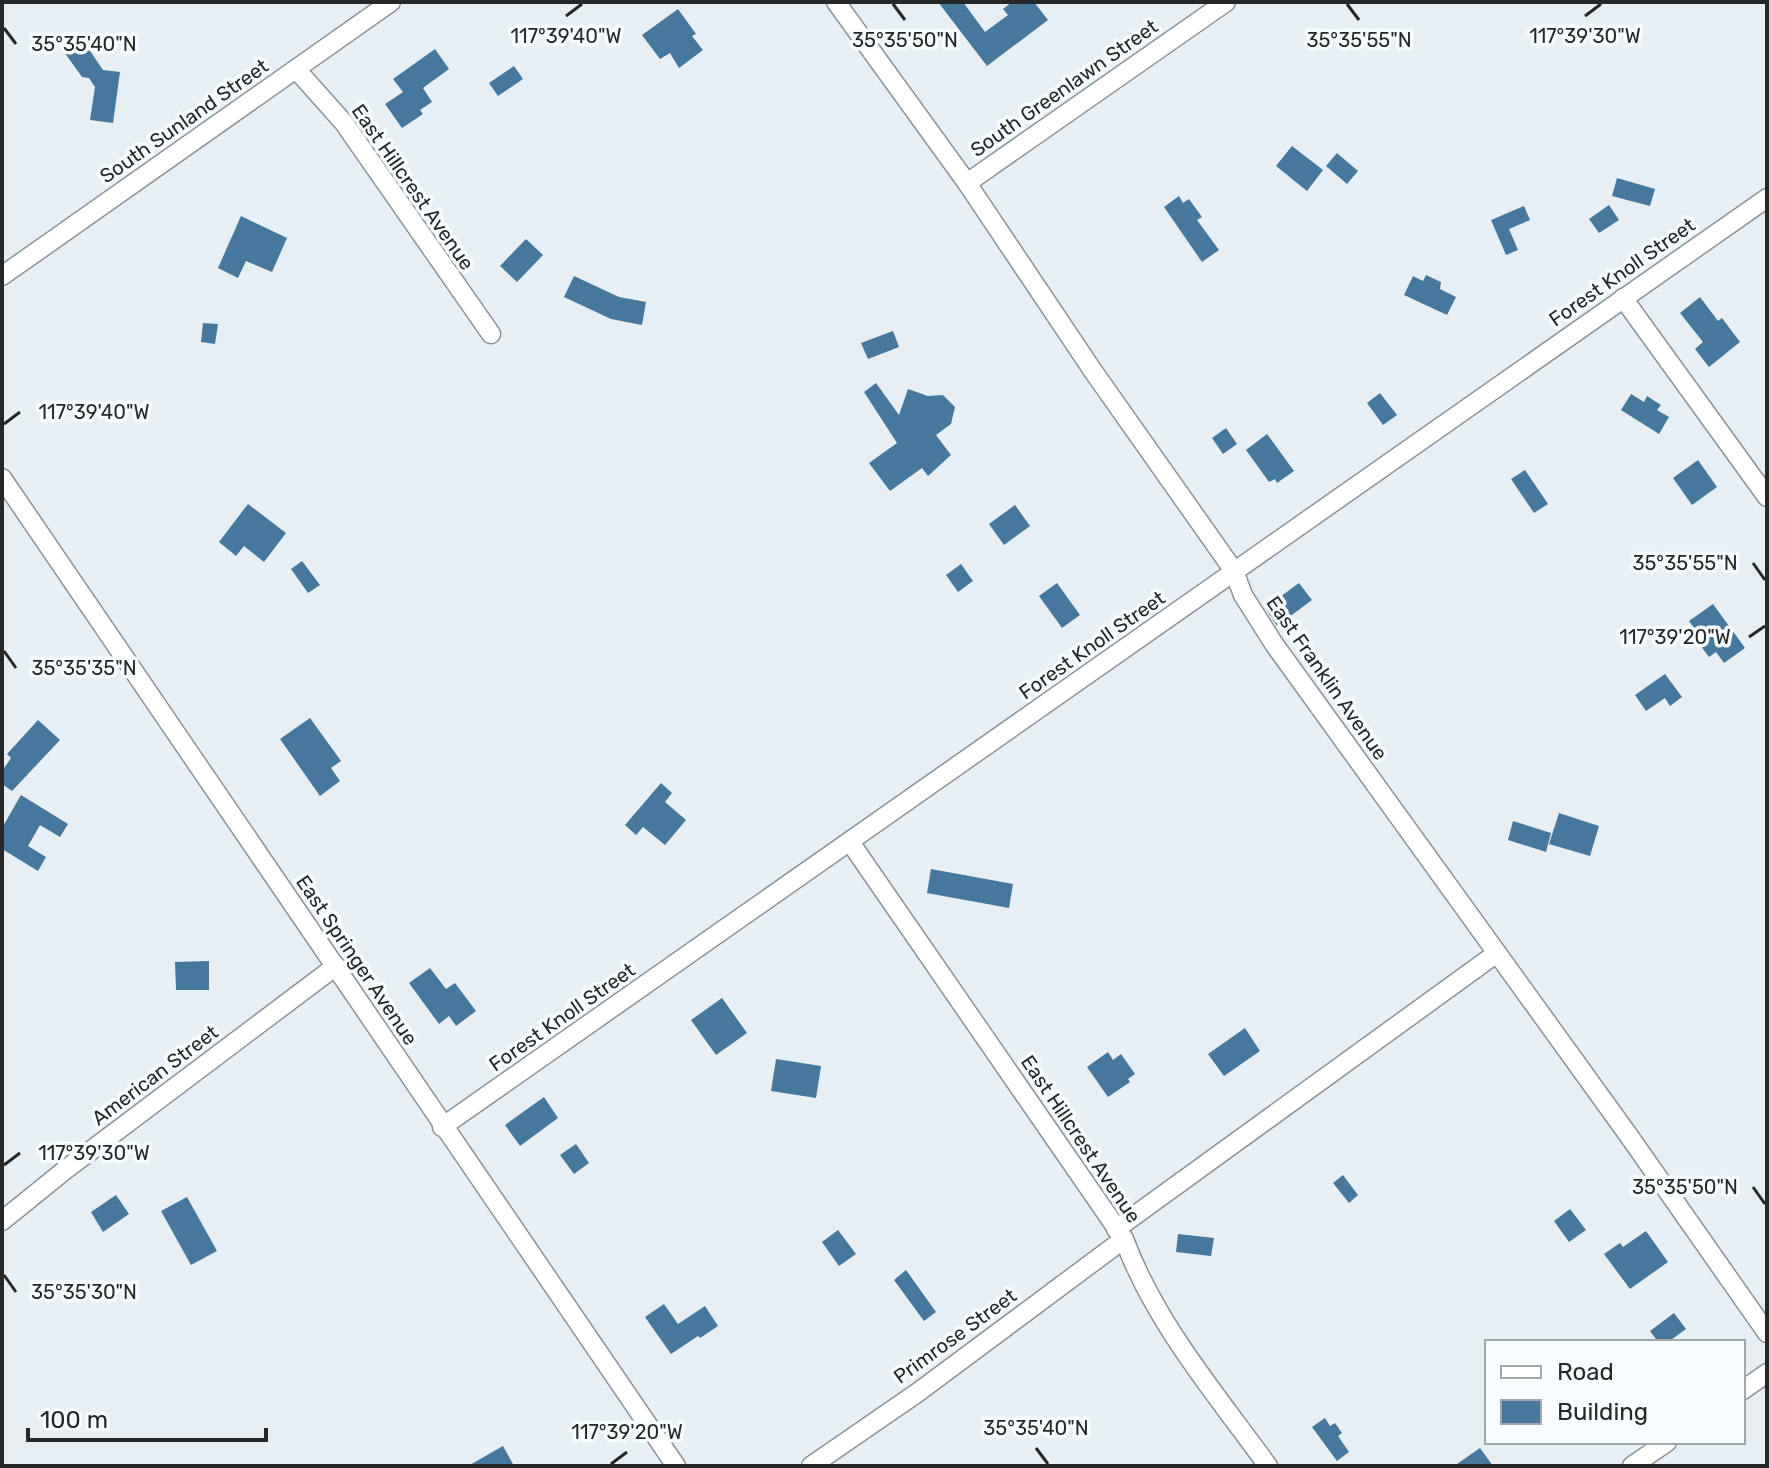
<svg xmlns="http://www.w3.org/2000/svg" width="1769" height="1468" font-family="Rubik,sans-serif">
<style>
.building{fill:#45789c}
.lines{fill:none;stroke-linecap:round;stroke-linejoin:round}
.minor-casing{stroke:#8c9297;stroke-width:21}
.minor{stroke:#fff;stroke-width:18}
.ticks{fill:none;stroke:#252729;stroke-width:3}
.labels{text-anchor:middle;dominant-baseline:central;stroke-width:7;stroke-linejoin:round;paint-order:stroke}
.street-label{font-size:20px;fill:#252729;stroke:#f7fcff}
.ticks-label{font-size:20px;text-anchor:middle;fill:#252729;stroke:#f7fcff;stroke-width:7;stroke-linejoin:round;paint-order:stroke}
</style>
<rect width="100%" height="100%" fill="#e8eff4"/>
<g class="building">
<polygon points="938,2 963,2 985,32 1008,15 1003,9 1012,2 1034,2 1048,20 987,66"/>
<polygon points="678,9 696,34 692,36 703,50 679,68 670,53 660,59 642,35"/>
<polygon points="82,39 103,70 120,72 113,123 90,120 95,87 89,78 82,77 64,52"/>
<polygon points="435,49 449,69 423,88 432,102 420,110 423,114 402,128 385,104 403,92 393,79"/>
<polygon points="514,66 523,79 498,96 489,83"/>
<polygon points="1292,146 1323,170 1307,191 1276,166"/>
<polygon points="1337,153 1358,171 1347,184 1326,166"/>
<polygon points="1617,178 1655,189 1650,206 1612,196"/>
<polygon points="1179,196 1183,203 1189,199 1202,217 1197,220 1219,250 1202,262 1164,207"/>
<polygon points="1609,205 1619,220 1599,233 1589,219"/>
<polygon points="1524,206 1530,220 1509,229 1518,250 1506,255 1491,220"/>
<polygon points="241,216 287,238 272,272 246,261 238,278 218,268"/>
<polygon points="526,239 543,255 517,282 500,266"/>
<polygon points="1426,275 1441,282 1440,289 1456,297 1447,315 1404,295 1413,276 1423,281"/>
<polygon points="574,276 619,297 646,302 642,325 611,319 564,297"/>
<polygon points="1700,297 1718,321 1722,318 1740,342 1709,367 1695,349 1703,342 1680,313"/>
<polygon points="203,323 218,324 215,344 201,342"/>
<polygon points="893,331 899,347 868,359 861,343"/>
<polygon points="876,383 899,415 908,389 928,396 943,395 955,407 951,424 936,435 951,455 928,476 922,468 890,491 869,463 897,443 864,392"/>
<polygon points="1380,393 1397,415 1383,425 1367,403"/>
<polygon points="1631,394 1644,402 1647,396 1661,405 1657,410 1669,417 1659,434 1621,410"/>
<polygon points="1226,428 1237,444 1223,454 1212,438"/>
<polygon points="1267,434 1294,471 1277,483 1275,479 1269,482 1246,450"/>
<polygon points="1698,460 1717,487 1692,505 1673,478"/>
<polygon points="1525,470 1548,504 1534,513 1511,479"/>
<polygon points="248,504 286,533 264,562 244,546 236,556 219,542"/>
<polygon points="1015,505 1030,526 1004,545 989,524"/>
<polygon points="302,561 320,585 308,593 291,569"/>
<polygon points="961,564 973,581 958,592 946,575"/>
<polygon points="1057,583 1080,615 1062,628 1039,596"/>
<polygon points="1299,583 1312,600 1277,626 1265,608"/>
<polygon points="1713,604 1745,648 1724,663 1716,652 1709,657 1694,637 1698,634 1689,621"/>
<polygon points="1665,674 1682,697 1670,706 1665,698 1646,711 1635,695"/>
<polygon points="310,718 341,761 331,768 340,781 320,796 280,739"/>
<polygon points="38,720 60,740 12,791 2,784 2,771 11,758 7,754"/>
<polygon points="661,783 672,793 665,802 686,820 665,845 643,827 636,835 625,825"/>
<polygon points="21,795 68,824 60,837 40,825 28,846 46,857 38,871 2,849 2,828"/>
<polygon points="1559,813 1599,826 1590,856 1549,844"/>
<polygon points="1513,821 1551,833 1546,852 1508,840"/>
<polygon points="931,869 1013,884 1009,908 927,893"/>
<polygon points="209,961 209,990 176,990 175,962"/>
<polygon points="430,968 446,989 455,983 476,1011 456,1026 449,1016 439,1024 409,983"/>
<polygon points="722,998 747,1033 716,1055 691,1020"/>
<polygon points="1245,1028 1260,1051 1224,1076 1208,1054"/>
<polygon points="1108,1052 1113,1060 1121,1054 1135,1074 1128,1079 1130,1082 1108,1097 1087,1067"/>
<polygon points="776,1059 821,1066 816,1098 771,1091"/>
<polygon points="544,1097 558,1118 520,1146 505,1125"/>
<polygon points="576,1144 589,1163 574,1174 560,1155"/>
<polygon points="1343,1175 1358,1195 1349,1203 1333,1183"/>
<polygon points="116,1195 129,1214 103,1232 91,1212"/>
<polygon points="187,1197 217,1251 191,1265 161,1211"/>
<polygon points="1570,1209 1586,1230 1569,1242 1554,1221"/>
<polygon points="838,1230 856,1254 839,1266 822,1242"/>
<polygon points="1646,1231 1668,1262 1630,1289 1604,1254 1620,1243 1623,1247"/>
<polygon points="1178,1234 1214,1238 1211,1256 1176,1252"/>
<polygon points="906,1270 936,1312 924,1321 894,1280"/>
<polygon points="664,1304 678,1324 705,1306 718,1326 700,1338 698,1336 671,1354 645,1317"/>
<polygon points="1674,1313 1686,1329 1668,1342 1658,1342 1650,1331"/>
<polygon points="1325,1418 1330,1426 1335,1423 1342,1433 1338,1436 1349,1452 1337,1461 1312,1427"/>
<polygon points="503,1446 514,1466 468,1466"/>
<polygon points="1480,1448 1493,1466 1454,1466"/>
</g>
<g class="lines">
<g class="minor-casing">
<g id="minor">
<polyline points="836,2 967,183 1093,371 1234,571 1243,595 1274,644 1629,1136 1767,1333"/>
<polyline points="296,69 344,123 491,334"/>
<polyline points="967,183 1226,2"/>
<polyline points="2,276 391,2"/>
<polyline points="1623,298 1767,497"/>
<polyline points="2,478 676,1466"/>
<path d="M850 842 1124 1239C1155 1323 1216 1394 1268 1466"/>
<polyline points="442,1127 1767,198"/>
<polyline points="2,1221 65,1170 336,966"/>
<polyline points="1116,1229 1497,953"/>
<polyline points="1743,1390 1767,1373"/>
<polyline points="811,1466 917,1393 1124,1239"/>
<polyline points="1632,1466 1667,1442"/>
</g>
</g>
<use href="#minor" class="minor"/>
</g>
<path class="ticks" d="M893 4 905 20M1347 4 1359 20M566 16 582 4M1585 16 1601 4M4 28 16 44M4 424 20 412M1753 563 1765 580M1749 637 1765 626M4 651 16 668M4 1165 20 1153M1753 1187 1765 1204M4 1275 16 1292M1036 1448 1048 1464M611 1464 627 1452"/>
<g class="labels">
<g class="street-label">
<text transform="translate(1064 88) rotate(-35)">South Greenlawn Street</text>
<text transform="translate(184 121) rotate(-35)">South Sunland Street</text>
<text transform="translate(413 187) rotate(55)">East Hillcrest Avenue</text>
<text transform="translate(1622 272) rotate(-35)">Forest Knoll Street</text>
<text transform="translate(1092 645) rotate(-35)">Forest Knoll Street</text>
<text transform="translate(1327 678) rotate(55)">East Franklin Avenue</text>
<text transform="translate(357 960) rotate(56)">East Springer Avenue</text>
<text transform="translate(562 1017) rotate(-35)">Forest Knoll Street</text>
<text transform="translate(155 1075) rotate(-37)">American Street</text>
<text transform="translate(1081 1139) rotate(56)">East Hillcrest Avenue</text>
<text transform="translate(955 1336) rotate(-36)">Primrose Street</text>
</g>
</g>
<g class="ticks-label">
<text x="566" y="43">117°39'40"W</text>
<text x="1585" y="43">117°39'30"W</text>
<text x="905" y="47">35°35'50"N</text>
<text x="1359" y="47">35°35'55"N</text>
<text x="84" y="51">35°35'40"N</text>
<text x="94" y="419">117°39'40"W</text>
<text x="1685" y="570">35°35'55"N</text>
<text x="1675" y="644">117°39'20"W</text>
<text x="84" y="675">35°35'35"N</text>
<text x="94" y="1160">117°39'30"W</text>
<text x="1685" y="1194">35°35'50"N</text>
<text x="84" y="1299">35°35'30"N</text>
<text x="1036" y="1435">35°35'40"N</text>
<text x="627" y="1439">117°39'20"W</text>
</g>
<rect width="1769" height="1468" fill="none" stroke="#252729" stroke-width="8"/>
<rect x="1485" y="1340" width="260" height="104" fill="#f7fcff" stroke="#a3a7a9" stroke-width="2"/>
<rect x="1501" y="1366" width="40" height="12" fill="#ffffff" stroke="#a3a7a9" stroke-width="2"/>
<text x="1557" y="1380" font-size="24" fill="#252729">Road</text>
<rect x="1501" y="1400" width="40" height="24" fill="#45789c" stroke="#a3a7a9" stroke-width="2"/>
<text x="1557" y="1420" font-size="24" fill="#252729">Building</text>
<path d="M28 1428v12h238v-12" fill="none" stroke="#252729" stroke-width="4"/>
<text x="40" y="1428" font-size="24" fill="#252729" stroke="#f7fcff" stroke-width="6" paint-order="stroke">100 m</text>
</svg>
